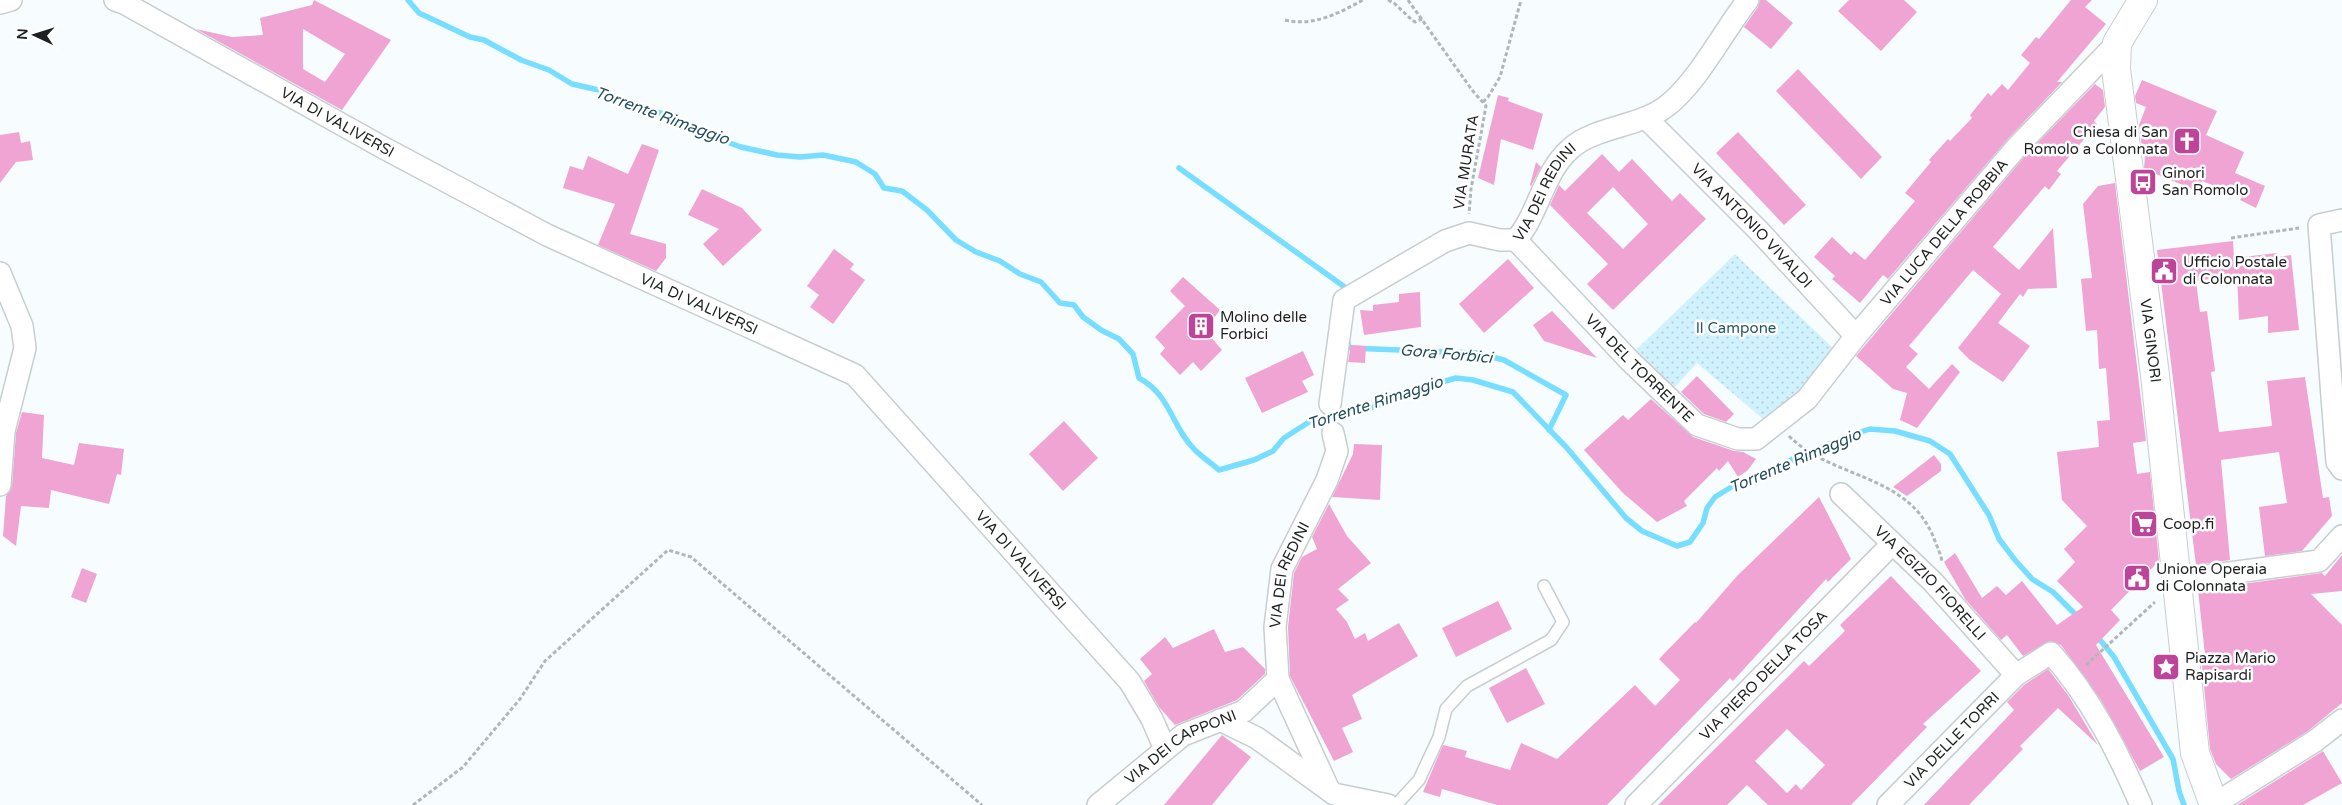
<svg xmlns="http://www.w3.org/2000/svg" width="2342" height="805" font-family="'Varela Round',sans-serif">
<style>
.park{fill:url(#park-dots)}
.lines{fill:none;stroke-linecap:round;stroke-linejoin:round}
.stream{stroke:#77deff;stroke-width:5.5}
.building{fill:#efa4d3;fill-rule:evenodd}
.service-casing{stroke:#c8cdd0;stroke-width:14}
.minor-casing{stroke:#c8cdd0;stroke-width:24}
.tertiary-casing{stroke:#c8cdd0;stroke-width:30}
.path{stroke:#b1b6b7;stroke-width:3;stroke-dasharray:4 2.5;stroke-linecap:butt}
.service{stroke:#fff;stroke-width:11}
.minor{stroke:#fff;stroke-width:21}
.tertiary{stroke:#fff;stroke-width:28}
.labels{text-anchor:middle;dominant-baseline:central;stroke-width:5;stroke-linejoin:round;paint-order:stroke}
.street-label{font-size:15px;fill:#1e2121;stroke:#fff}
.poi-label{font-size:15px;fill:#1e2121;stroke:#fff;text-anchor:start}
.park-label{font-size:15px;fill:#2a5765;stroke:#fff}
.water-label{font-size:16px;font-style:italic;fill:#224f5d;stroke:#fff}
</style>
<defs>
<pattern id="park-dots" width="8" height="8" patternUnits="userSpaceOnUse" patternTransform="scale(1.25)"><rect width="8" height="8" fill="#d0f2fe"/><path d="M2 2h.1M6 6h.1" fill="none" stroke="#b2cfd9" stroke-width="1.8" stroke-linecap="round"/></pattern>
</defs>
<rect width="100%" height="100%" fill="#f7fdff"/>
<polygon class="park" points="1735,254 1835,350 1805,385 1763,419 1697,363 1674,388 1636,350"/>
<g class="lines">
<g class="stream">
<path d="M408 0 419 13 470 37 484 40 521 60 549 70 572 84 603 91 628 104 674 117 693 130 741 147 777 155 800 157 823 155 856 162 875 174 884 188 902 191 927 210 956 240 976 252 1000 261 1020 274 1041 282 1060 303 1074 305 1083 317 1101 330 1119 339 1133 354 1139 378C1171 395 1172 428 1195 450 1202 457 1211 463 1219 470L1254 460 1273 451 1284 438 1309 422 1349 415 1394 400 1414 390 1456 378 1473 380 1513 392 1567 448 1626 518 1642 531 1677 546 1690 542 1703 523 1707 508 1715 497 1738 483 1767 473 1795 458 1851 435 1870 429 1895 431 1930 441 1950 454 1989 515 1999 539 2015 560 2032 579 2053 592 2079 618"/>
<polyline points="1179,168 1346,288"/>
<polyline points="1347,339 1349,348 1476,353 1504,360 1566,395 1549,430"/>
<polyline points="2096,635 2114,657 2173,759 2179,791 2184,805"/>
</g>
</g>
<g class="building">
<path d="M314 0 391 40 342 110 196 29 232 37 263 35 260 18 312 5ZM303 29 345 54 325 82 303 69Z"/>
<polygon points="1760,0 1766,0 1793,23 1771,49 1744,27 1758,7"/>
<polygon points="1849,0 1904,0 1917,12 1881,51 1838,11"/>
<polygon points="2071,0 2092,0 2085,7 2106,24 2057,82 2062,82 2007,140 1888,279 1883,275 1860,303 1832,279 1835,276 1814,257 1832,237 1851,255 1854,251 1865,260 1915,201 1905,193 1931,162 1929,160 1948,139 1950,141 1972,118 1970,115 1988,93 1991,96 2002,84 2008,90 2030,63 2021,55 2036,37 2039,39"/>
<polygon points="1798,69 1882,157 1861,179 1776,91"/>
<polygon points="2142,80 2217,111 2206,135 2244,152 2235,173 2265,186 2256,208 2240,200 2242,197 2202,181 2197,191 2144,169 2145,156 2143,155 2139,125 2146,107 2136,103 2135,96"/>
<polygon points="2095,84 2103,90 2105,107 2094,121 2097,124 2057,171 2061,174 2049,190 2045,186 1993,247 2019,270 2053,228 2057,288 2028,289 2023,297 2020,294 1998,323 2030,346 2003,382 1970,360 1958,348 2001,294 1973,270 1909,346 1918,354 1906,367 1929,389 1952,364 1960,372 1917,428 1900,420 1907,393 1893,389 1856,356 2025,156"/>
<polygon points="1498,95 1509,98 1508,101 1543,114 1533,150 1501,139 1494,185 1478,178"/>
<polygon points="19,132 21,143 30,141 33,160 16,162 0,183 0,135"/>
<polygon points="1738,132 1806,205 1784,225 1716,153"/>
<polygon points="642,144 659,150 630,234 666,244 666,258 656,271 598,245 615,204 563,188 570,166 583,170 588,156 628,174"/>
<path d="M1602 154 1619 172 1632 159 1672 201 1680 193 1706 219 1613 310 1587 284 1608 264 1550 205 1559 185 1565 191ZM1613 187 1648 224 1623 249 1587 213Z"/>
<polygon points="1536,162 1541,167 1531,186 1530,185"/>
<polygon points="2115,183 2146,441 2133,443 2137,474 2150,472 2159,561 2111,610 2120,620 2096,645 2164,757 2140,771 2101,700 2061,645 2050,641 2023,656 2007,635 2001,640 1965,599 1944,562 1955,553 1982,598 1997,586 2006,595 2022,581 2057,625 2083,607 2057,581 2075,562 2064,549 2087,526 2062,500 2057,452 2099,447 2097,421 2110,420 2106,368 2099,369 2097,330 2086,331 2081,279 2092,278 2083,204 2098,186"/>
<polygon points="702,189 742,208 762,230 723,266 703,244 719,229 688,215"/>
<polygon points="2233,241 2234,258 2277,253 2277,257 2291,255 2299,330 2268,333 2268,316 2239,320 2237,275 2196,281 2200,312 2207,311 2215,371 2211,372 2219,432 2272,426 2267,381 2305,377 2323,498 2329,497 2332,516 2302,551 2265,556 2259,507 2287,503 2279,452 2221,460 2230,560 2196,565 2157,250"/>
<polygon points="834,249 854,264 850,269 865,280 833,324 810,307 819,295 807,286"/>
<polygon points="1508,259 1534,288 1484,333 1459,304"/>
<polygon points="1183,277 1220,310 1205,330 1222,350 1201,371 1193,362 1180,375 1160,354 1165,348 1155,337 1185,306 1170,291"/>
<polygon points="1420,292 1421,327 1364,335 1360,310 1373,311 1373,305 1399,302 1399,294"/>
<polygon points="1552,311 1597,358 1544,341 1533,325"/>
<polygon points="1351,345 1366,346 1365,363 1348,362"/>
<polygon points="1303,351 1314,375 1302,381 1308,392 1262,413 1245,378"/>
<polygon points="1697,376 1734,414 1726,422 1704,414 1681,392"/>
<polygon points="1651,399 1693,437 1734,451 1743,452 1756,459 1748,470 1738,477 1728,461 1719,471 1717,468 1684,501 1687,506 1657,522 1623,493 1584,450 1623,415 1628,420"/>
<polygon points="22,412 44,415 42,458 74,465 79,443 124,449 121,475 117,474 109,504 51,490 49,508 21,506 16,546 3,536 6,496 12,486 16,433"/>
<polygon points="1064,421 1098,458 1063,491 1029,454"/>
<polygon points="1354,444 1382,445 1380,500 1332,497 1353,454"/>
<polygon points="1934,455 1941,464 1941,471 1907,496 1893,487"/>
<polygon points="1819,497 1851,559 1828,582 1826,579 1733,681 1730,678 1607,805 1497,805 1442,789 1440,797 1423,792 1443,745 1467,751 1465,757 1510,770 1521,743 1557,759 1635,685 1655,706 1680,680 1659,659 1695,622 1696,623 1737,576"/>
<polygon points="1329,504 1347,536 1371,563 1338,589 1349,600 1336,609 1347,622 1355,639 1365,633 1368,641 1399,623 1418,656 1352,695 1362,719 1342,728 1353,752 1334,761 1290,676 1288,627 1294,573 1302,557 1317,549 1312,537"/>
<polygon points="2342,555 2342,591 2311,594 2342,625 2342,703 2308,731 2231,779 2216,764 2210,749 2202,665 2206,664 2198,590 2322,573 2325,576"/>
<polygon points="82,568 97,574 86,603 71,597"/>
<path d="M1891 576 1981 671 1923 724 1927 727 1851 805H1768L1747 785 1727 805H1658L1804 661 1809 666 1845 631 1840 625ZM1787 729 1825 765 1801 790 1796 784 1787 793 1755 761Z"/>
<polygon points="1498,601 1512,629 1456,657 1442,628"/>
<polygon points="1214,629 1225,652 1243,647 1265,669 1265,674 1237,700 1175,725 1159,707 1144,681 1152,674 1140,659 1165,637 1173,648"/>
<polygon points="1526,668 1545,704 1507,723 1489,688"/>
<polygon points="2048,669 2068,695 2098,745 2058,708 2020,746 2023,749 1969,805 1924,805 2014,710 2007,702 2024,685"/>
<polygon points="1222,735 1251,757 1212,805 1164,805"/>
<polygon points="2323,751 2342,783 2303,805 2237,805"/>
</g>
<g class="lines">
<g class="service-casing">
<polyline id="service" points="1396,805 1419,780 1439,737 1446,709 1467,686 1551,640 1563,622 1544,586"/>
</g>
<g class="minor-casing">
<g id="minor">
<path id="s1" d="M115 0 124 3 382 147 547 235 855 375 1130 682 1152 719 1165 749"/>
<polyline points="0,3 11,0"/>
<path id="s2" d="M1646 118 1758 230 1856 336"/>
<polyline points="2342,220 2319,225 2337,462 2342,469"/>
<path id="s3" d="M1516 240 1630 361 1697 425 1738 439H1756L1807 399 1856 336 2016 148 2117 43"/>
<polyline points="0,273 22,326 25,348 4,431 0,485"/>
<path id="s4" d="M1330 404 1344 300 1445 241 1469 233 1500 240H1516C1539 213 1543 173 1570 149 1594 127 1637 127 1664 108 1695 87 1724 30 1748 0"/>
<path id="s5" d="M1841 494 1933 582 2016 675"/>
<polyline points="2177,580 2319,561 2342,536"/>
<polyline points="1278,679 1329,790"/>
<polyline points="1220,720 1257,738 1334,794 1388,805"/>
<path id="s6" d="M1098 805 1183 735 1244 711 1278 679 1275 627 1282 569 1327 480 1337 451 1333 433"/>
<path id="s7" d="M1636 805 1892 544"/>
<path id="s8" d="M1888 805 2016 675 2051 653C2091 698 2117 750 2141 805"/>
<polyline points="2213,805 2315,741 2342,720"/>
</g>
</g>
<g class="tertiary-casing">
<g id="tertiary">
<path id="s9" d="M2143 0 2117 43 2116 69 2155 375 2195 753 2214 805"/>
</g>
</g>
<g class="path">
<polyline points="1388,0 1394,3 1412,20 1415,22 1422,19"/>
<polyline points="1408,0 1472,90 1486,106 1471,189 1469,214"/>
<path d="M1285 20C1313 27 1339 13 1363 0"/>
<polyline points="1483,102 1488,97 1500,77 1521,0"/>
<polyline points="2231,238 2299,228"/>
<path d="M1789 436C1832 479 1906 473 1933 536 1936 544 1940 552 1942 561"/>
<polyline points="2086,665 2155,602"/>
<polyline points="413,805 463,767 520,699 545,661 668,550 691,557 982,805"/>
</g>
<use href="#service" class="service"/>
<use href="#minor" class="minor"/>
<use href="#tertiary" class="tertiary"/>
</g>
<defs>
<g id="church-square" transform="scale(1.4375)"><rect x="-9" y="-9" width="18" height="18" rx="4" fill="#bd4599" stroke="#fff"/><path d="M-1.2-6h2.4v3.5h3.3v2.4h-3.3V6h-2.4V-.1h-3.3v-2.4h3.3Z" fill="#fff"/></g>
<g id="bus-square" transform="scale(1.4375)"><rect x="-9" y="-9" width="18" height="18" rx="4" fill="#bd4599" stroke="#fff"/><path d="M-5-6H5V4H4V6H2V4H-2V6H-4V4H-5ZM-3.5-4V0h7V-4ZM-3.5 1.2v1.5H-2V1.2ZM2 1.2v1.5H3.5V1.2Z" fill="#fff"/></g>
<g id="civic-square" transform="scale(1.4375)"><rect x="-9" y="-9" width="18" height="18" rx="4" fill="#bd4599" stroke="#fff"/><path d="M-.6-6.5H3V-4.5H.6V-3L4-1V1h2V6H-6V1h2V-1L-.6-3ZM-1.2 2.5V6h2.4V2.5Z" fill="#fff"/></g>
<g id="building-square" transform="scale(1.4375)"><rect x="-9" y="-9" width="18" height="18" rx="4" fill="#bd4599" stroke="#fff"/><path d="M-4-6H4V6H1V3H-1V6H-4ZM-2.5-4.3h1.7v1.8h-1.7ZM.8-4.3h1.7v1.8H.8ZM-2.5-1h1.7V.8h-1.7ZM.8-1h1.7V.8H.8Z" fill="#fff"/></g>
<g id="supermarket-square" transform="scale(1.4375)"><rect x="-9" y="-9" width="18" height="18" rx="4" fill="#bd4599" stroke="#fff"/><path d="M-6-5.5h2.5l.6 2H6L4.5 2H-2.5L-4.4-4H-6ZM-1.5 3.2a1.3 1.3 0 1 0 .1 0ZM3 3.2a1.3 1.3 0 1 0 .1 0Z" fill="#fff"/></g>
<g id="sight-square" transform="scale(1.4375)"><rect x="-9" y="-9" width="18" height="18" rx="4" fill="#bd4599" stroke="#fff"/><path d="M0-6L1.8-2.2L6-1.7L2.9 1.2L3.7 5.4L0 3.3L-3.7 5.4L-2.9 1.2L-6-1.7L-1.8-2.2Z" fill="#fff"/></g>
</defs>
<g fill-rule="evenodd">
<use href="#church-square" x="2187" y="141"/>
<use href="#bus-square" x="2143" y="182"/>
<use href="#civic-square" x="2164" y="271"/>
<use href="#building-square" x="1201" y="326"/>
<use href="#supermarket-square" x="2144" y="524"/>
<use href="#civic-square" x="2137" y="578"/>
<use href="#sight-square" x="2166" y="667"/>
</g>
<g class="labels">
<g class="street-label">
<text stroke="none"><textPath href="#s1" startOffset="254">VIA DI VALIVERSI</textPath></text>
<text transform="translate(1466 162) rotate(-81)">VIA MURATA</text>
<text stroke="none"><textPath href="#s4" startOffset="351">VIA DEI REDINI</textPath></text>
<text stroke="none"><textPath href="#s2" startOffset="151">VIA ANTONIO VIVALDI</textPath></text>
<text stroke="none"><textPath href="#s3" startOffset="601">VIA LUCA DELLA ROBBIA</textPath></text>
<text stroke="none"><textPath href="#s1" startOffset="659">VIA DI VALIVERSI</textPath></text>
<text stroke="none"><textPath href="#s9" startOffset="350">VIA GINORI</textPath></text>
<text stroke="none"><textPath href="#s3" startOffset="178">VIA DEL TORRENTE</textPath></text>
<text stroke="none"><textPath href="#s1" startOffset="1079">VIA DI VALIVERSI</textPath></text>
<text stroke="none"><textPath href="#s6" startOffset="329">VIA DEI REDINI</textPath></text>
<text stroke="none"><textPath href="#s5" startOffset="126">VIA EGIZIO FIORELLI</textPath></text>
<text stroke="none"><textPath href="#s7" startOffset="182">VIA PIERO DELLA TOSA</textPath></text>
<text stroke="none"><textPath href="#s8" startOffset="91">VIA DELLE TORRI</textPath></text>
<text stroke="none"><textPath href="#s6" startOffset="102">VIA DEI CAPPONI</textPath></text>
</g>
<g class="poi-label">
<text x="2168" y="132" text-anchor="end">Chiesa di San<tspan x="2168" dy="17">Romolo a Colonnata</tspan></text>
<text x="2162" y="173">Ginori<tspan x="2162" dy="17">San Romolo</tspan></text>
<text x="2183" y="262">Ufficio Postale<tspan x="2183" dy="17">di Colonnata</tspan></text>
<text x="1220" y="317">Molino delle<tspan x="1220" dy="17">Forbici</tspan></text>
<text x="2163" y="524">Coop.fi</text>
<text x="2156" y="569">Unione Operaia<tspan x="2156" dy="17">di Colonnata</tspan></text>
<text x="2185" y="658">Piazza Mario<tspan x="2185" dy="17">Rapisardi</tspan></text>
</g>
<g class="park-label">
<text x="1736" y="328">Il Campone</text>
</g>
<g class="water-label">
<text transform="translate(662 116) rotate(20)">Torrente Rimaggio</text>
<text transform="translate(1446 354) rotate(5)">Gora Forbici</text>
<text transform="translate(1375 403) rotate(-18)">Torrente Rimaggio</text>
<text transform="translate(1795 461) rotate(-23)">Torrente Rimaggio</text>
</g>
</g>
<g transform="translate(35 35) rotate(274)" stroke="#ffffff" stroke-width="4" paint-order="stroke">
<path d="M0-4L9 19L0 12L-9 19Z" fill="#1e2121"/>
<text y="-8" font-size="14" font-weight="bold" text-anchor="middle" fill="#1e2121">N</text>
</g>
</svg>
